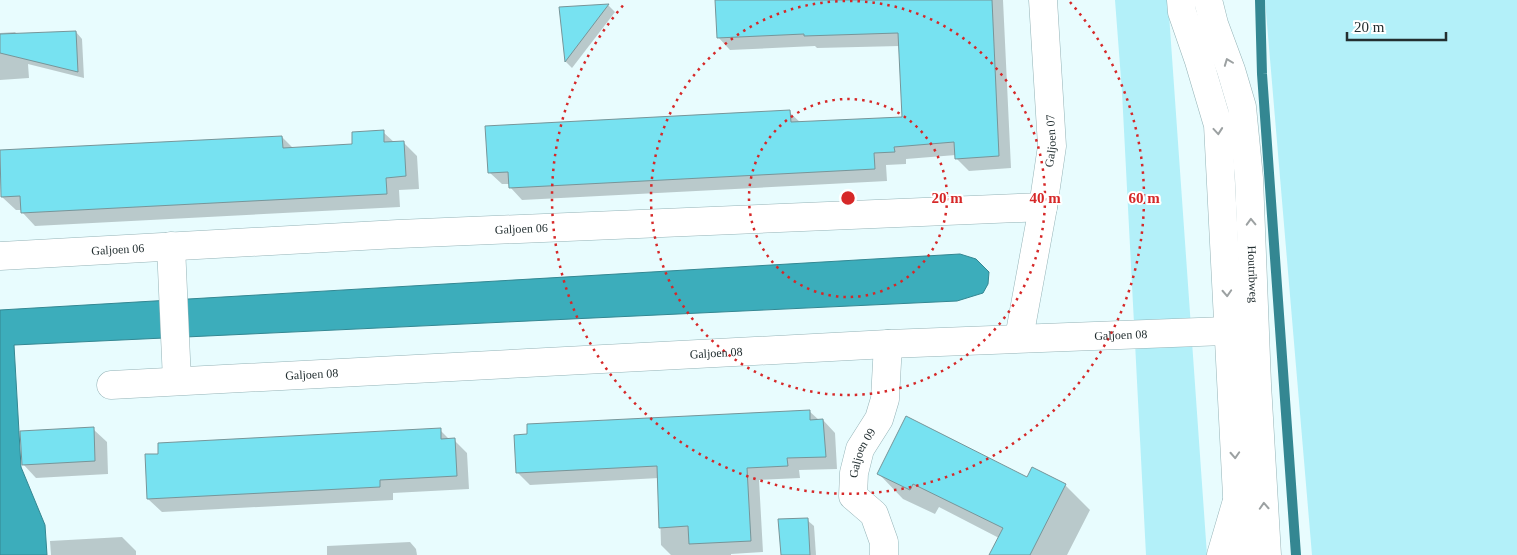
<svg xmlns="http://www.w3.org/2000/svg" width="1517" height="555" font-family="Georgia,serif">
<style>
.green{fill:#b3f0f9}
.water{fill:#3cadbb;stroke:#348792}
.shadow{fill:#0003}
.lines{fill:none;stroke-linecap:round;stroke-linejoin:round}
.stream{stroke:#348792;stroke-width:10}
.building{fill:#77e2f1;stroke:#779599}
.minor-casing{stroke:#94b3b7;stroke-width:29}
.major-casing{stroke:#94b3b7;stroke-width:29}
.minor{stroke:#fff;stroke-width:28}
.major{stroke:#fff;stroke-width:28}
.oneway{stroke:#9ca1a2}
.ring{fill:none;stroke:#d62828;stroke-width:2.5;stroke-dasharray:2.5 5}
.labels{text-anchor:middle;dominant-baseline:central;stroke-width:4;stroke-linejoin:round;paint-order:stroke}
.street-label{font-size:12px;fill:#232f31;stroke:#fff}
.centre{fill:#d62828;stroke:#fff;stroke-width:2.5}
.ring-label{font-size:15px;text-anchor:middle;font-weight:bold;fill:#d62828;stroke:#fff;stroke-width:4;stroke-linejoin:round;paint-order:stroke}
</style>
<rect width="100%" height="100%" fill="#e8fcfe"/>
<g class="green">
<polygon points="1115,0 1168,0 1207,555 1146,555 1122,92"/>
<polygon points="1265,0 1517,0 1517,555 1312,555"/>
</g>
<polygon class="water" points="960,254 976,259 989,272 988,284 983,293 957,301 14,345 21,467 45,525 47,555 0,555 0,310"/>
<g class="shadow">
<polygon points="716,0 1003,0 1011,168 969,171 956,158 956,155 906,159 906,164 886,165 887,181 522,200 510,187 510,184 502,184 489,172 789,112 801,123 904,118 900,46 817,48 815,46 730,50 718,37"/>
<polygon points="608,5 615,12 572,68 566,62 561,8"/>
<polygon points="15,32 18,35 76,32 82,39 84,78 28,64 29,78 0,80 0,33"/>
<polygon points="383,132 395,143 404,143 417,156 419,189 399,190 400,207 35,226 22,212 22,210 16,210 2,197 282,137 293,148 354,145"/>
<polygon points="809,411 819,420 823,420 835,433 837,469 799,470 800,478 759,480 763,552 731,554 731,555 671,555 661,545 659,478 530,485 517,472"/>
<polygon points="93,429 107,442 108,474 36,478 23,464"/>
<polygon points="440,430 450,440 454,440 467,453 469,489 393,493 393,500 162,512 148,499"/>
<polygon points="879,474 1027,479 1065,485 1090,510 1067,555 991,555 999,538 939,507 935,514 903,499"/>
<polygon points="807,520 814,526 816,555 782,555"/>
<polygon points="122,537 136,551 136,555 51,555 50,541"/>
<polygon points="410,542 416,549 417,555 327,555 327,546"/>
</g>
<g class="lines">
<polyline class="stream" points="1260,0 1262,74 1296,555"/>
</g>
<g class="building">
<polygon points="715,0 992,0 999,156 955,159 954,142 894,147 895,152 874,153 875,169 509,188 508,172 488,173 485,126 790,110 791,122 902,117 898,33 804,36 804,34 717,38"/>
<polygon points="609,4 565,62 559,7"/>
<polygon points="76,31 78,72 0,53 0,34"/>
<polygon points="384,130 384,142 404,141 406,176 386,178 387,194 21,213 20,196 1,197 0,150 282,136 283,148 352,144 352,132"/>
<polygon points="810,410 810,420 823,419 826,457 787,458 788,466 747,468 751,541 689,544 688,526 659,528 657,466 516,473 514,435 527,434 527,424"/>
<polygon points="906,416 1027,477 1032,467 1066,484 1030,555 989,555 1003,528 913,484 910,490 877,474"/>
<polygon points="94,427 95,461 22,465 20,431"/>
<polygon points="441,428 441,439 455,438 457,476 380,480 380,487 147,499 145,454 158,454 158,443"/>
<polygon points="808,518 810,555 781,555 778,519"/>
</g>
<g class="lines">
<g class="minor-casing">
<g id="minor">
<polyline points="171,246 177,381"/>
<path id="s1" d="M0 256 398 234 1043 207"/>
<path id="s2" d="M1019 338 1043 207 1052 146 1043 0"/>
<path id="s3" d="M111 385 888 344 1251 330"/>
<path id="s4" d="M884 555V542L874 514 853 496 854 473 860 449 879 419 885 399 888 344"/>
<polyline points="1221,555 1236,504"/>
</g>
</g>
<g class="major-casing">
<g id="major">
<polyline points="1181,0 1182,12 1199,61 1218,125 1240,555"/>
<path id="s5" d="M1208 0 1214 24 1231 70 1242 107 1249 178 1257 384 1267 555"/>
</g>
</g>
<use href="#minor" class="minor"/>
<use href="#major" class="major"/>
</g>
<defs><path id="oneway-chevron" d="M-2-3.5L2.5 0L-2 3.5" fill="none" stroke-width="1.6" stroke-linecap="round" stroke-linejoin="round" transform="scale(1.25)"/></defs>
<g class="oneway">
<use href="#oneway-chevron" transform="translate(1228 62) rotate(-111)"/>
<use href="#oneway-chevron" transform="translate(1218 131) rotate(85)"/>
<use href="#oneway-chevron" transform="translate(1251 222) rotate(-92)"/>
<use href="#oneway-chevron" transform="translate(1227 293) rotate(87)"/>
<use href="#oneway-chevron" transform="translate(1235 455) rotate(87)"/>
<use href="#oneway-chevron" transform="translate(1264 506) rotate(-93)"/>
</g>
<g class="ring">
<circle cx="848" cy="198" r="99"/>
<circle cx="848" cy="198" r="197"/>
<path d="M1070 2A296 296 0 1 1 626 2"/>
</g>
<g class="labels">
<g class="street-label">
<text stroke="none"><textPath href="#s2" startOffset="200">Galjoen 07</textPath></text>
<text stroke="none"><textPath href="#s1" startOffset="522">Galjoen 06</textPath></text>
<text stroke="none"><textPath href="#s1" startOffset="118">Galjoen 06</textPath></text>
<text stroke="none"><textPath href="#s5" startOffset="280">Houtribweg</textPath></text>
<text stroke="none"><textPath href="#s3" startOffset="1011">Galjoen 08</textPath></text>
<text stroke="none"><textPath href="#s3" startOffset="606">Galjoen 08</textPath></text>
<text stroke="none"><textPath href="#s3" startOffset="201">Galjoen 08</textPath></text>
<text stroke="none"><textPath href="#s4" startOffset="115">Galjoen 09</textPath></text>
</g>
</g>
<circle cx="848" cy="198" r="8" class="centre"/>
<g class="ring-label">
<text x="947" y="203">20 m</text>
<text x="1045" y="203">40 m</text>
<text x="1144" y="203">60 m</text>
</g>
<path d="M1347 32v8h99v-8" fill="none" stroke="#232f31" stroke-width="2.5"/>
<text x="1354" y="32" font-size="15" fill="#232f31" stroke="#ffffff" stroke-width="4" paint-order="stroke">20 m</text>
</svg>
